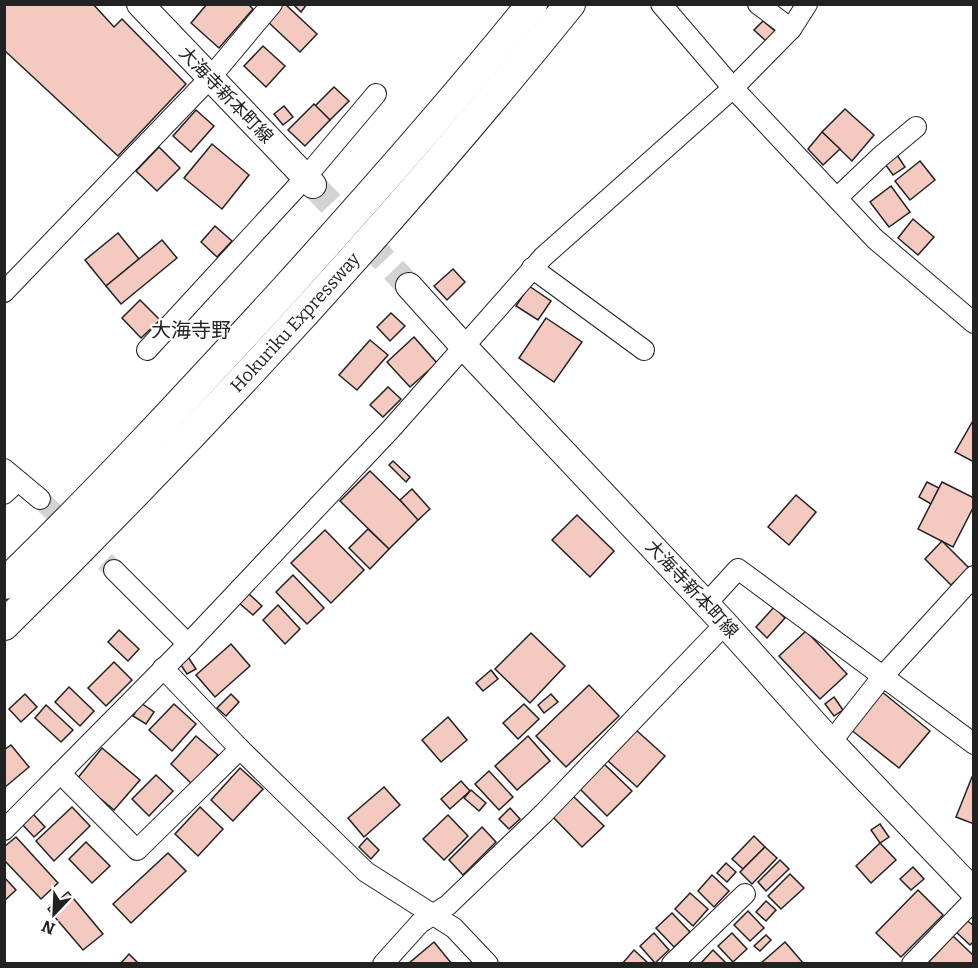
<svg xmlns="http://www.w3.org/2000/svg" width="978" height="968" font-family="Bitter,'Noto Sans JP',serif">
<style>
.building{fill:#f3c9c0;stroke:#222;stroke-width:1.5}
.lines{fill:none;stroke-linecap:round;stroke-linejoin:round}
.minor-tunnel{stroke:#d3d3d3;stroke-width:20;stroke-dasharray:20 10;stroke-linecap:butt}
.major-tunnel{stroke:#d3d3d3;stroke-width:26;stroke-dasharray:26 13;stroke-linecap:butt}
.minor-casing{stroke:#222;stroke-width:22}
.major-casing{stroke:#222;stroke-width:28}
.highway-casing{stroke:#222;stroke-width:32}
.minor{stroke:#fff;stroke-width:20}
.major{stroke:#fff;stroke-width:26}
.highway{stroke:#fff;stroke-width:30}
.labels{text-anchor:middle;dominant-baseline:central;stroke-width:4.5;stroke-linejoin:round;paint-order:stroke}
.street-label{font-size:18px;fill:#222;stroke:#fff}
.neighbourhood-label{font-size:20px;fill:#222;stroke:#fff}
</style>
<rect width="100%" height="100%" fill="#fff"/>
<g class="building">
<polygon points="4,4 93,4 114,27 122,19 186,84 118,156 4,50"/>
<polygon points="207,4 248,4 253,9 219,48 191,23"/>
<polygon points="282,4 285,4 317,34 300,52 267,21"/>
<polygon points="293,4 307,4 301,12"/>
<polygon points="763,21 775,31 766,41 754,30"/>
<polygon points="263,46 285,66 266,87 244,66"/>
<polygon points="334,87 349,101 330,120 315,106"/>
<polygon points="314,104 330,120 305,146 288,130"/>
<polygon points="284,106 293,117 283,125 274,114"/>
<polygon points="845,109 874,135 852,161 822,132"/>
<polygon points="196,110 214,126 191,152 173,136"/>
<polygon points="822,132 840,149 823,165 808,149"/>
<polygon points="212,144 249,175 222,209 184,178"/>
<polygon points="159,147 180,168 157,191 136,171"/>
<polygon points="897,155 905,167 893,175 885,164"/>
<polygon points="920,161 935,180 910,200 895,181"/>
<polygon points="891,186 910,212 889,227 870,202"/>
<polygon points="913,219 934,237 918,255 898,238"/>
<polygon points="215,226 232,241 217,257 201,242"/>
<polygon points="118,233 139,259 106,286 85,260"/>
<polygon points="162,240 177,258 121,304 106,286"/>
<polygon points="453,269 465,282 447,300 434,286"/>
<polygon points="529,286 551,301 538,320 516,306"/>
<polygon points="140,300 160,320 141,338 122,318"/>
<polygon points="391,313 405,326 390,341 377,327"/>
<polygon points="546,318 582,342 554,382 519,358"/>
<polygon points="414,337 437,363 410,387 387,362"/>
<polygon points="370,340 388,355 357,390 339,375"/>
<polygon points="388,387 401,399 383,417 370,405"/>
<polygon points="974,419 974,462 955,452"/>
<polygon points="393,461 410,477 406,482 389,465"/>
<polygon points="370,471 419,519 389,549 340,501"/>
<polygon points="927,482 939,488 931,504 919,497"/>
<polygon points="942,482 974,498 974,506 953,547 918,529"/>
<polygon points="412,489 430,509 418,520 400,500"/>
<polygon points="796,495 816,512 789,545 768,527"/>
<polygon points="577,515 614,551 590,577 552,540"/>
<polygon points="368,529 389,549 370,569 349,548"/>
<polygon points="325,530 364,570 331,603 291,563"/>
<polygon points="942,541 969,568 951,585 925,559"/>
<polygon points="293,575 324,608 307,624 276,592"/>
<polygon points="248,593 262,606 253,615 239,603"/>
<polygon points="278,605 300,629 285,644 263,620"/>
<polygon points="774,607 785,618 767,638 756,627"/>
<polygon points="119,630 139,649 128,661 108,642"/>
<polygon points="806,631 847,674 820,699 779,656"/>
<polygon points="531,633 565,666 530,703 495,669"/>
<polygon points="231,644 250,666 215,697 196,675"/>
<polygon points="188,657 196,669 187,674 179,662"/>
<polygon points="114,662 132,680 106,706 88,688"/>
<polygon points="491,670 498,679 483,691 476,683"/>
<polygon points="589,685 619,716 566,767 536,736"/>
<polygon points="69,687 94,711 80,726 55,702"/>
<polygon points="881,691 930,731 899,768 850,729"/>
<polygon points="25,694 37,707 21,722 9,709"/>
<polygon points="231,694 239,702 226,716 217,708"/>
<polygon points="551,694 558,702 544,713 538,705"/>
<polygon points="834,697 843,710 834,716 825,704"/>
<polygon points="141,703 154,712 146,724 133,716"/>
<polygon points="174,704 196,724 172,751 149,730"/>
<polygon points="524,704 539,719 518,739 503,723"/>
<polygon points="46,705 73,730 61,742 35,718"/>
<polygon points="448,717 467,740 441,762 422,740"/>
<polygon points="636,730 665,756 637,787 608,761"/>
<polygon points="196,736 218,755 192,784 171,764"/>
<polygon points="528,736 550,761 517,790 495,766"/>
<polygon points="11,745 29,767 4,788 4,750"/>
<polygon points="102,748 140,780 114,810 77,779"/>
<polygon points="602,762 632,791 607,816 577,786"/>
<polygon points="240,768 263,789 233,821 211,800"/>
<polygon points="489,771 513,797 499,810 475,784"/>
<polygon points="156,775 173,791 149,816 132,799"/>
<polygon points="972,777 974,778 974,824 956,817"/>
<polygon points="461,781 470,791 450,809 441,799"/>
<polygon points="384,787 400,805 364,837 348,818"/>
<polygon points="471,790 486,803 479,811 464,798"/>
<polygon points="573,796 604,826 582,847 552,816"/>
<polygon points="72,807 90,826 54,861 36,841"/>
<polygon points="200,807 223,829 198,856 175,834"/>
<polygon points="510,808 520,819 509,829 499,819"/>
<polygon points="33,814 45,827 34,837 22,824"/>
<polygon points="448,815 468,836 444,860 423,839"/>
<polygon points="880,824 889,837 880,843 871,830"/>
<polygon points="482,827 496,842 463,875 449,860"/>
<polygon points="754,836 765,847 743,869 732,859"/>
<polygon points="16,837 58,883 41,899 4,860 4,847"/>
<polygon points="367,838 379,850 371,859 359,847"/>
<polygon points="86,842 110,866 92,883 69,859"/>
<polygon points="880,843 896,860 871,883 856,866"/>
<polygon points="765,847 777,858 752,884 740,872"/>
<polygon points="168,853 186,871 131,923 113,904"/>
<polygon points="780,860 789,869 766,891 758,882"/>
<polygon points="726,863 736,872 727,882 717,873"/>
<polygon points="913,867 924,879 911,890 900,879"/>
<polygon points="790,874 804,888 781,909 768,896"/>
<polygon points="712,875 729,891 714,907 698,891"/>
<polygon points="4,877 16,890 4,901"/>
<polygon points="918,890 943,915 901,957 876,933"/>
<polygon points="68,892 103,934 83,950 48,909"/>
<polygon points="690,893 708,909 693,926 675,909"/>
<polygon points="766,901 776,910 766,921 756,912"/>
<polygon points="748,911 764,928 750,941 734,925"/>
<polygon points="672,913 690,932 674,947 656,928"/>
<polygon points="965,919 974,926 974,941 970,945 955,931"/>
<polygon points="654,933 669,950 655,963 640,946"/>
<polygon points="732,933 747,949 733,962 718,946"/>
<polygon points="766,935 771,940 760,951 754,946"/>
<polygon points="953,936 974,956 974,964 927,964"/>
<polygon points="434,942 452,964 408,964"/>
<polygon points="785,942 804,964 760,964"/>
<polygon points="634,950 649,964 622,964"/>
<polygon points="713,950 727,964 700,964"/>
<polygon points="129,954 139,964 120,964"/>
</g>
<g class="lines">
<polyline class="minor-tunnel" points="40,499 114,570"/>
<polyline class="major-tunnel" points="313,185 409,286"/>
<g class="minor-casing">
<g id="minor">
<polyline points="661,4 733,88 875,239 974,323"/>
<polyline points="758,4 791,29"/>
<polyline points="837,198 880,157 916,127"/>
<polyline points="532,268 644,350"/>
<polyline points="4,292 210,78 272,4"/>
<polyline points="147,350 306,177 376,94"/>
<polyline points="4,469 40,499"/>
<polyline points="4,494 18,481"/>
<polyline points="114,570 188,644"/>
<polyline points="706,604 738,569 974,744"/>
<polyline points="163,668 240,749 366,872 454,928 488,964"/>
<polyline points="831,742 883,676 974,576"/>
<polyline points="60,773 137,850 240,749"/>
<polyline points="4,830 188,644 391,429 543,257 733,88 791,29 807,4"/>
<polyline points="383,964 420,923 448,905 544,813 725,624"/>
<polyline points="672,964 745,894"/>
<polyline points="912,964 974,900"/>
</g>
</g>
<g class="major-casing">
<g id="major">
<polyline points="140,4 313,185"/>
<polyline points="409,286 465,348 725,624 831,742 974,892"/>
</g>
</g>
<g class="highway-casing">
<g id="highway">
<path d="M4 584C101 490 192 391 283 292 368 198 452 103 532 4"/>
<path id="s1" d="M4 625C204 428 394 222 570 4"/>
</g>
</g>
<use href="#minor" class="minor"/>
<use href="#major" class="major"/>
<use href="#highway" class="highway"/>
</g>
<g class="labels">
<g class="street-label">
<text transform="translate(226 95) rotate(46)">大海寺新本町線</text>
<text stroke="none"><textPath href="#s1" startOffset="420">Hokuriku Expressway</textPath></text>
<text transform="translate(692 589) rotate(47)">大海寺新本町線</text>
</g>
<g class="neighbourhood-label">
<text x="191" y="330">大海寺野</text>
</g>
</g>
<rect width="978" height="968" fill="none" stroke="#222222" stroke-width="12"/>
<g transform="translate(54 914) rotate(203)" stroke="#ffffff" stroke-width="4.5" paint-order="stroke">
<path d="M0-4.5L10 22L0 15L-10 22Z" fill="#222222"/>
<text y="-9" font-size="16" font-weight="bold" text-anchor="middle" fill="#222222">N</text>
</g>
</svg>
